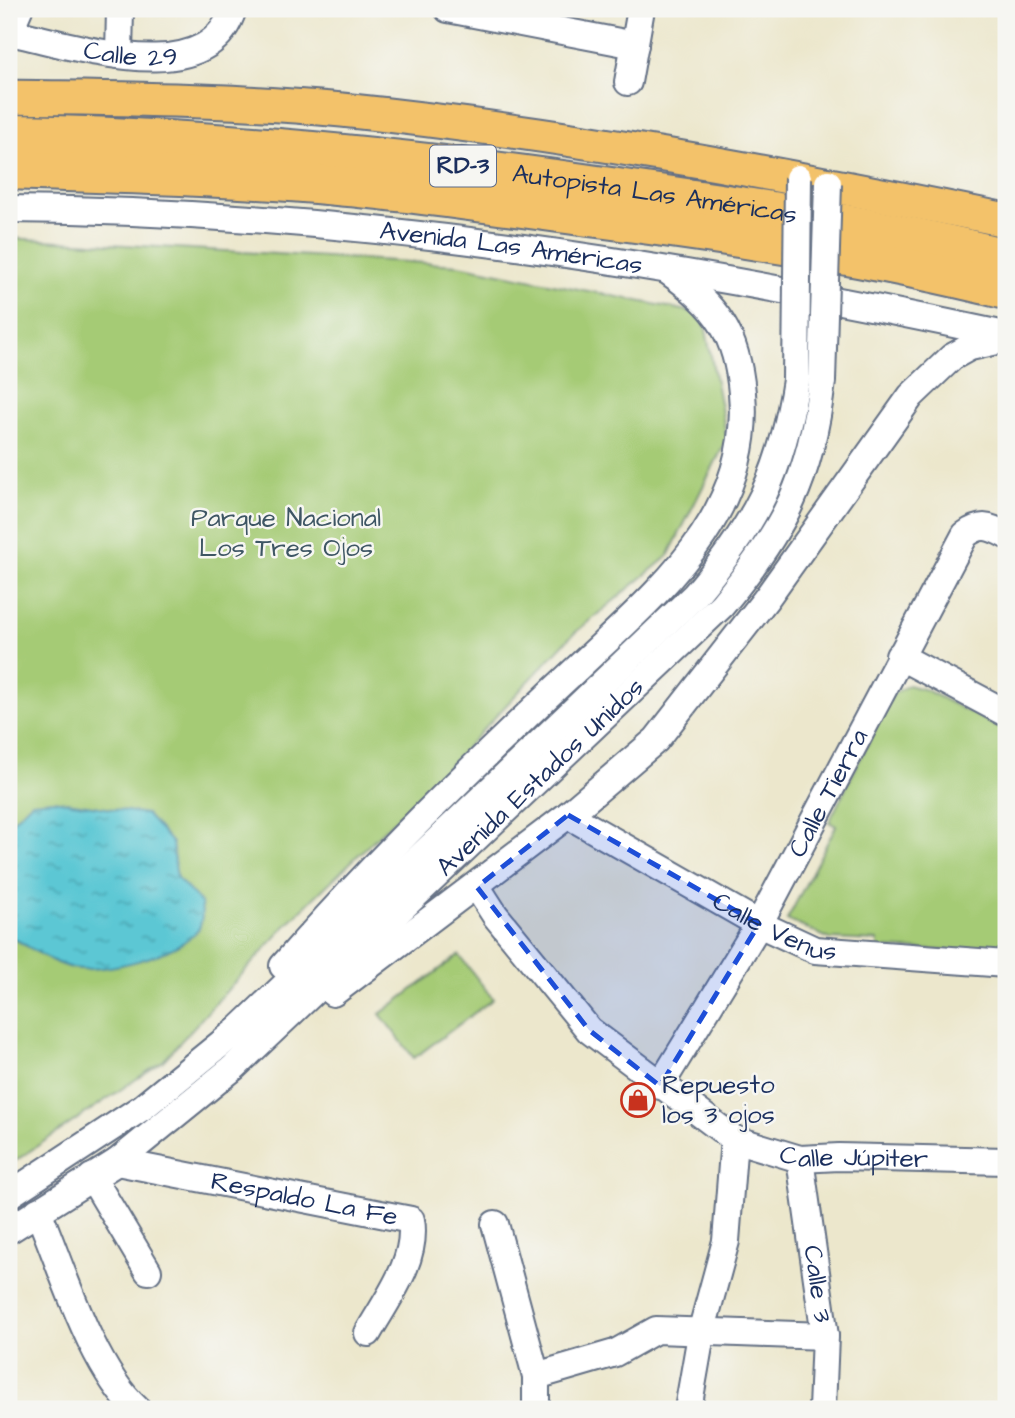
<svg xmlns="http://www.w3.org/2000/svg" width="1015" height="1418" font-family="'Architects Daughter',sans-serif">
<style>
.green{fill:#a5cb75;stroke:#607d6a;stroke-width:2}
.water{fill:url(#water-ripples);stroke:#3b7b99;stroke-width:2}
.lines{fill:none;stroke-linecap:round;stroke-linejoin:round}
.minor-casing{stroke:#646f84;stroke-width:30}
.major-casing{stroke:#646f84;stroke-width:37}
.highway-casing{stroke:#646f84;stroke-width:42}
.minor{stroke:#fff;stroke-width:26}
.major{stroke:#f3c26a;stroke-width:33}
.highway{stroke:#f3c26a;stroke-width:38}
.minor-bridge-casing{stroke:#646f84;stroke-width:30;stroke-linecap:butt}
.minor-bridge{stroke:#fff;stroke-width:26}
.marked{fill:#1d4ed8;fill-opacity:0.2;stroke:#1d4ed8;stroke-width:5;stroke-dasharray:14 9;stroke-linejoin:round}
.labels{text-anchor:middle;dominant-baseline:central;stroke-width:5;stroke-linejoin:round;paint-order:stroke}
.shield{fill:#f6f6f2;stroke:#5d6b8a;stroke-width:2}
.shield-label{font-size:24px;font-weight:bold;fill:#1b2f5e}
.street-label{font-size:26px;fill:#1b2f5e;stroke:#f6f6f2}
.park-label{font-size:26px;fill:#3e5664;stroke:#f6f6f2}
.poi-label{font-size:26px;fill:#1b2f5e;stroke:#f6f6f2;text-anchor:start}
</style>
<defs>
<pattern id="water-ripples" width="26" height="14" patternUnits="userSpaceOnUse" patternTransform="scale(1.75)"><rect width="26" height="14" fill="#5bc7d4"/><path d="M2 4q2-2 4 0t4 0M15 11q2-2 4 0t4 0" fill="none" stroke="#4aa2af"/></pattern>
</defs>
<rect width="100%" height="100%" fill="#f6f6f2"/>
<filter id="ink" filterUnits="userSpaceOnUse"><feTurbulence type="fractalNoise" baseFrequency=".0143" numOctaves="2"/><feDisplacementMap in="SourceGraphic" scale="14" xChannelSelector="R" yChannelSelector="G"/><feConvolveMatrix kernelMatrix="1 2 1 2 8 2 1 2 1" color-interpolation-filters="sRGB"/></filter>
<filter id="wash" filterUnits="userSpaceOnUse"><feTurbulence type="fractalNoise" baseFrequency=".00686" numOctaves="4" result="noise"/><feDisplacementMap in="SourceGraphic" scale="28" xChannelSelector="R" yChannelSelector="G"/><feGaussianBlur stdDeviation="1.57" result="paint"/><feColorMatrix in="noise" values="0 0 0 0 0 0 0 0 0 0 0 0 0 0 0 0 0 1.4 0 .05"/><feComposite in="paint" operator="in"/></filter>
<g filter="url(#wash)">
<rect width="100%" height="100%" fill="#ece7cc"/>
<g class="green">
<polygon points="9,238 459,265 703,314 727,439 668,556 571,636 435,781 292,919 163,1061 9,1165"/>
<polygon points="908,685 926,690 1006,731 1006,953 878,948 878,941 830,939 787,920 836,826 829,822 892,695"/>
<polygon points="459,955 493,999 414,1058 380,1014"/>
</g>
<path class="water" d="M53 800 146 814 172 843 177 878 201 903C202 912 203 922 198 930 178 955 103 974 72 968 50 963 29 946 9 936V824L32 802Z"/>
</g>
<g filter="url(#ink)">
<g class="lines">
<g class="minor-casing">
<g id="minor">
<polyline points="448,9 635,45"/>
<path id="s1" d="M9 32C68 43 207 95 233 9"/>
<polyline points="9,32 19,9"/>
<polyline points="119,55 120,9"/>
<polyline points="628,82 641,9"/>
<path id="s2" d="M9 209C344 211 678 264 1005 335"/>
<polyline points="899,656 1006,713"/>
<path id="s3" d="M568 815 759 924 815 950 1006 964"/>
<path id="s4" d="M477 887 495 915 589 1030 734 1139 800 1159 839 1157 1006 1161"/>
<path d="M283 966C349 891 417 821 489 752 526 716 563 681 601 646 675 577 752 504 742 393 737 334 717 306 669 272"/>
<polyline points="333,993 568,815 656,740 766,599 911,396 952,357 970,347 1006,339"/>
<path id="s5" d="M660 1086 759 924 965 535C981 523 989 526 1006 535"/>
<path id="s6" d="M800 1159 825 1336 822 1409"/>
<path id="s7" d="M117 1162 411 1220C418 1260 387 1299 368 1333"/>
<polyline points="92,1177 148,1271"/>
<path d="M9 1195 143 1107 239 1029 695 595C756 523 782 473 796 380"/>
<path d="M38 1211C62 1268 92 1369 137 1409"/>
<polyline points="495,1224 536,1376 536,1409"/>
<path id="s8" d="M9 1230 117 1162 234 1067 722 605C784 530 811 479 822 381"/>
<polyline points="536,1376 615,1353 656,1330 825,1336"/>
<polyline points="688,1409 702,1329 726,1241 734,1139"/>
</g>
</g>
<g class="major-casing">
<path id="major" d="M9 97C120 99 231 99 342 110 565 133 787 175 1006 220"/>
</g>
<g class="highway-casing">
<g id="highway">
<path id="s9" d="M9 134C218 137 424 159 631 190 757 208 883 227 1006 258"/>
<path d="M9 170C118 174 227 176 337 186 426 193 516 208 605 219 740 237 874 257 1006 290"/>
</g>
</g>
<use href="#minor" class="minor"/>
<use href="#major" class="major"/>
<use href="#highway" class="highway"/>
<g class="minor-bridge-casing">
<g id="minor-bridge">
<polyline points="796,380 798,178"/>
<polyline points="822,381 828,183"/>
</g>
</g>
<use href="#minor-bridge" class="minor-bridge"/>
</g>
</g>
<path class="marked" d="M568 815 759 924 660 1086 589 1030 477 887Z"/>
<defs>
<g id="shop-ring" transform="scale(1.75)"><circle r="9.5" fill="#f6f6f2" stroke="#c8321e" stroke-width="1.5"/><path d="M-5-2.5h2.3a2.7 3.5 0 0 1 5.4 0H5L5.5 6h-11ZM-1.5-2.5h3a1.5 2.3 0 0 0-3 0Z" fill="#c8321e"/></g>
</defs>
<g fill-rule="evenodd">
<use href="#shop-ring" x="638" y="1100"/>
</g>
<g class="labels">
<rect class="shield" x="430" y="145.5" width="66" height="41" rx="5"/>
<g class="shield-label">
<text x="463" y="166">RD-3</text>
</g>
<g class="street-label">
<text stroke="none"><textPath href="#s1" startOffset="124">Calle 29</textPath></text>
<text stroke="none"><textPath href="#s9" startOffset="649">Autopista Las Américas</textPath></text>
<text stroke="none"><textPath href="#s2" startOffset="504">Avenida Las Américas</textPath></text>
<text stroke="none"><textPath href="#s8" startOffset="700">Avenida Estados Unidos</textPath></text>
<text stroke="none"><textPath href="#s5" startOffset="338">Calle Tierra</textPath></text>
<text stroke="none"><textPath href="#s3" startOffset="236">Calle Venus</textPath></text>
<text stroke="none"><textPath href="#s4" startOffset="486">Calle Júpiter</textPath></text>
<text stroke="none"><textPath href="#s7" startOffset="191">Respaldo La Fe</textPath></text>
<text stroke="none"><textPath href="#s6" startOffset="126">Calle 3</textPath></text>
</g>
<g class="park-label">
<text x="286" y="518">Parque Nacional<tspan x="286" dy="30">Los Tres Ojos</tspan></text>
</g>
<g class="poi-label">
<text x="662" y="1085">Repuesto<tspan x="662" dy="30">los 3 ojos</tspan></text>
</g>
</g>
<rect width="1015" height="1418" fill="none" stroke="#f6f6f2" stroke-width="35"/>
</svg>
